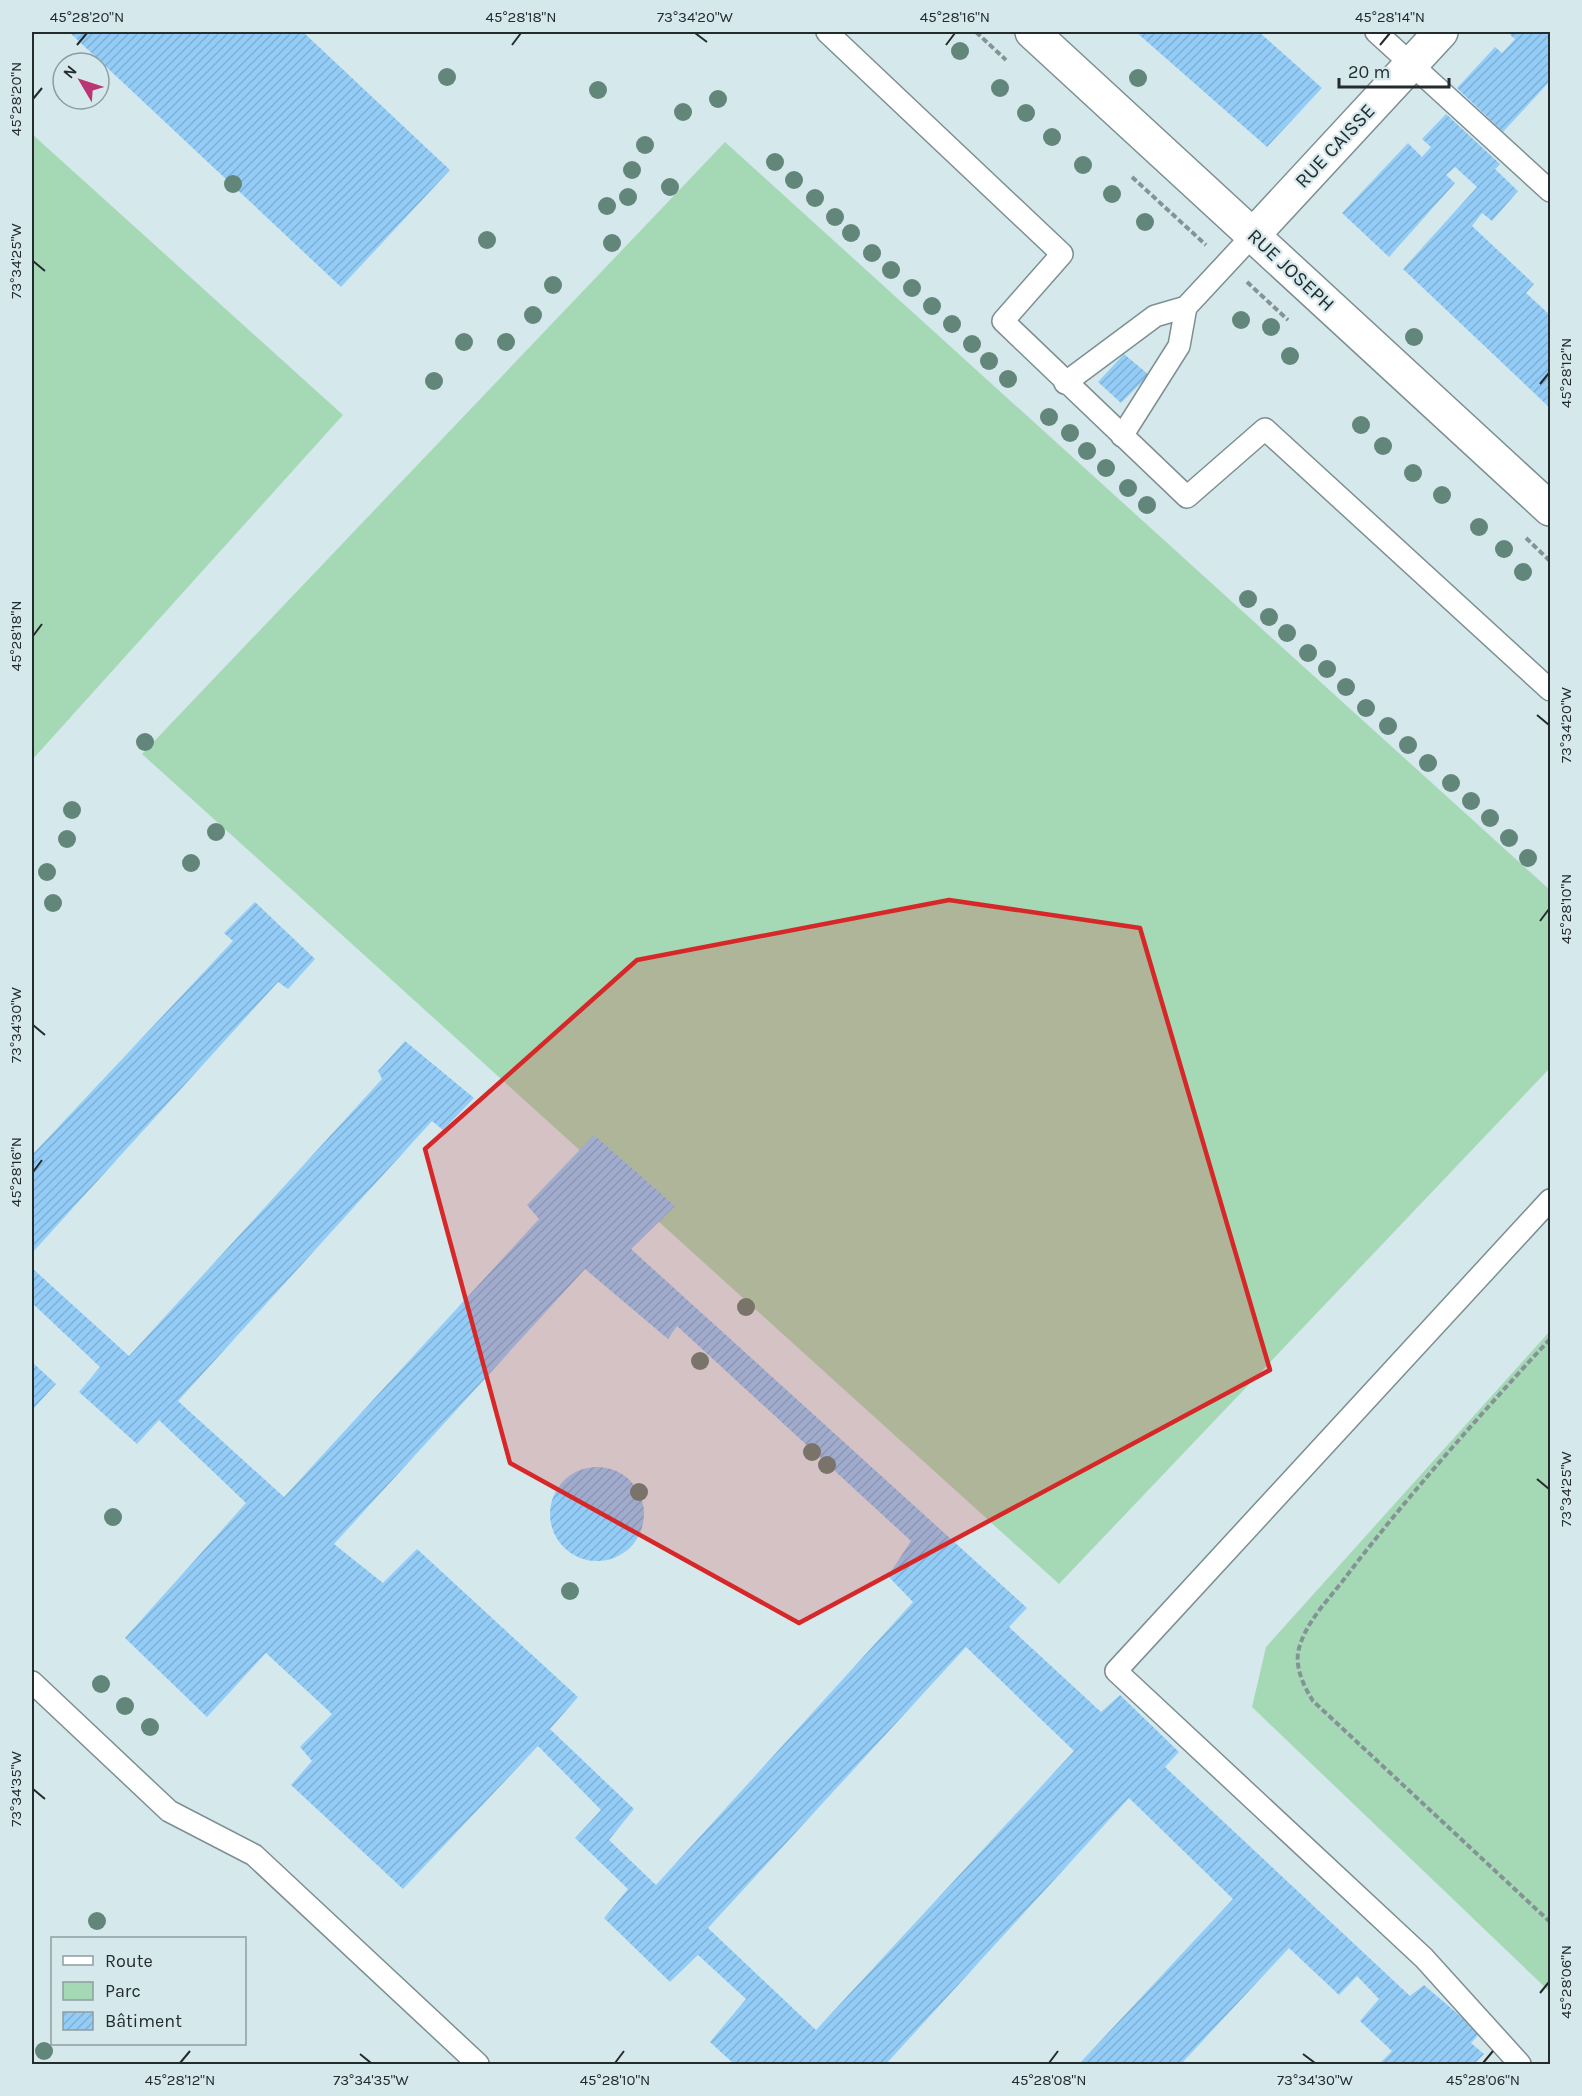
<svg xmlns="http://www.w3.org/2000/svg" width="1582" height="2096" font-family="Karla,sans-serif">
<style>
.green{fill:#a5d9b6}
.building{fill:url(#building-hatch);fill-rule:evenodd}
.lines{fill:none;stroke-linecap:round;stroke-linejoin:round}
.lane-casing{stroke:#7d8f93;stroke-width:24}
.street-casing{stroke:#7d8f93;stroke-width:36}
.path{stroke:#849396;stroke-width:4;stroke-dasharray:6 3;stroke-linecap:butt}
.lane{stroke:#fff;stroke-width:21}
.street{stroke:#fff;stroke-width:33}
.tree{fill:#62867a}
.marked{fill:#d62828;fill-opacity:0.2;stroke:#d62828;stroke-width:4.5;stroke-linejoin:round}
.ticks{fill:none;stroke:#242b2d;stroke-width:2}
.labels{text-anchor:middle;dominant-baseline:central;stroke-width:4.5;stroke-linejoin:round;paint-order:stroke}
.street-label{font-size:20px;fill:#242b2d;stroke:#d5e9ed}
.neatline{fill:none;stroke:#242b2d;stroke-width:2}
.ticks-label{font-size:15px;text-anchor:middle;fill:#242b2d}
</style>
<defs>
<pattern id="building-hatch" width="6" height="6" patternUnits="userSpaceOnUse" patternTransform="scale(1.5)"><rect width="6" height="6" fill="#93cdf7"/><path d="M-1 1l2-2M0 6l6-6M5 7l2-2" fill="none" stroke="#7fb0d4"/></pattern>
</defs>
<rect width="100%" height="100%" fill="#d5e9ed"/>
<g class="green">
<polygon points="32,134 343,415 32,760"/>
<polygon points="725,142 1550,890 1550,1068 1059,1584 142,754"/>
<polygon points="1550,1331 1550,1992 1252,1707 1266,1647"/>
</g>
<g class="building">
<polygon points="69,32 303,32 450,170 341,287"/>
<polygon points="1136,32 1259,32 1322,88 1267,147"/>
<polygon points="1513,32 1550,32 1550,81 1503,132 1457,88 1495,47 1502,53 1515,39 1510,35"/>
<polygon points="1446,114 1500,164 1495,169 1518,191 1492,221 1482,213 1472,226 1534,284 1526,293 1550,315 1550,408 1403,269 1477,187 1455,167 1446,175 1455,183 1389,257 1342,213 1408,143 1422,157 1431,147 1422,139"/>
<polygon points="1124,354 1149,375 1121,403 1098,382"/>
<polygon points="255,902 315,959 288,989 278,982 32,1253 32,1155 233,941 224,933"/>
<path d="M405 1041 474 1098 443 1130 432 1121 178 1401 284 1497 539 1219 527 1205 594 1135 675 1206 631 1249 1027 1608 1009 1627 1101 1712 1120 1695 1179 1752 1165 1767 1410 1996 1424 1985 1480 2033 1471 2043 1484 2054 1474 2064H1379L1392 2051 1360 2021 1379 1999 1357 1976 1339 1995 1289 1948 1181 2064H1079L1233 1899 1129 1798 886 2064H734L710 2042 746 1999 698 1955 670 1982 604 1918 628 1889 575 1838 601 1810 538 1746 403 1889 291 1785 312 1761 300 1747 332 1714 266 1653 207 1717 125 1638 246 1503 159 1420 137 1444 79 1392 100 1367 32 1303V1268L129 1356 382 1079 378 1071ZM585 1269 668 1339 677 1326 911 1541 888 1576 913 1602 656 1885 609 1840 634 1809 550 1729 578 1697 417 1549 383 1583 334 1544ZM966 1647 1074 1751 816 2030 708 1928Z"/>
<polygon points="32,1362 56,1384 32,1410"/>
<circle cx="597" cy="1514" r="47"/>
</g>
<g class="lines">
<g class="lane-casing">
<g id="lane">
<polyline points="827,32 1062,254 1003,321 1187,497 1265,429 1550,690"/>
<polyline points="1376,32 1550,191"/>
<polyline points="1065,383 1155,316 1186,307 1253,235"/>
<polyline points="1122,436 1179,346 1186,307"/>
<polyline points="32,1682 169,1811 254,1855 478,2064"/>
<polyline points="1520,2064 1424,1958 1116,1671 1550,1200"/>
</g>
</g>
<g class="street-casing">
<g id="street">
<polyline points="1032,32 1550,509"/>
<polyline points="1253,235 1441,32"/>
</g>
</g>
<g class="path">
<polyline points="976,32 1006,60"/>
<polyline points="1132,177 1206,245"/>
<polyline points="1247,282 1288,320"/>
<polyline points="1526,538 1550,561"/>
<path d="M1550 1339C1480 1415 1411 1492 1348 1574 1332 1596 1308 1619 1300 1645 1293 1664 1303 1685 1313 1701L1550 1922"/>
</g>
<use href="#lane" class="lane"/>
<use href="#street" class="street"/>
</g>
<g class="tree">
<circle cx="960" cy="51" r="9"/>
<circle cx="447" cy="77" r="9"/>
<circle cx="1138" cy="78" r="9"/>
<circle cx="1000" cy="88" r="9"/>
<circle cx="598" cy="90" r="9"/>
<circle cx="718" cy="99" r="9"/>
<circle cx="683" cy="112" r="9"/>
<circle cx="1026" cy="113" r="9"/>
<circle cx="1052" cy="137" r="9"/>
<circle cx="645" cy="145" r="9"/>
<circle cx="775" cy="162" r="9"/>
<circle cx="1083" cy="165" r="9"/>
<circle cx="632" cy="170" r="9"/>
<circle cx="794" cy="180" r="9"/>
<circle cx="233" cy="184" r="9"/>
<circle cx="670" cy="187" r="9"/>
<circle cx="1112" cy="194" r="9"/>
<circle cx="628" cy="197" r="9"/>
<circle cx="815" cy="198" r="9"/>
<circle cx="607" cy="206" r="9"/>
<circle cx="835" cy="217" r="9"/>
<circle cx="1145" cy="222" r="9"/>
<circle cx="851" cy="233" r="9"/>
<circle cx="487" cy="240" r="9"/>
<circle cx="612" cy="243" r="9"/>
<circle cx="872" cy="253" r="9"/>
<circle cx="891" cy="270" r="9"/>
<circle cx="553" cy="285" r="9"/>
<circle cx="912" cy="288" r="9"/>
<circle cx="932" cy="306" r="9"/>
<circle cx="533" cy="315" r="9"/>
<circle cx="1241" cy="320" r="9"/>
<circle cx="952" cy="324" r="9"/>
<circle cx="1271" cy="327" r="9"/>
<circle cx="1414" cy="337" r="9"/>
<circle cx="464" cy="342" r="9"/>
<circle cx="506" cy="342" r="9"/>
<circle cx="972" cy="344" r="9"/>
<circle cx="1290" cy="356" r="9"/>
<circle cx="989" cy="361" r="9"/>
<circle cx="1008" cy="379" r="9"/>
<circle cx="434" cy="381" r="9"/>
<circle cx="1049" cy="417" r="9"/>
<circle cx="1361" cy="425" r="9"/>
<circle cx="1070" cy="433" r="9"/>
<circle cx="1383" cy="446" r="9"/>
<circle cx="1087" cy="451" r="9"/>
<circle cx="1106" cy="468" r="9"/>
<circle cx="1413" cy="473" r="9"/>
<circle cx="1128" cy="488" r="9"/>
<circle cx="1442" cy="495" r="9"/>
<circle cx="1147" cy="505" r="9"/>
<circle cx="1479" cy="527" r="9"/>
<circle cx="1504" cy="549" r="9"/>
<circle cx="1523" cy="572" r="9"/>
<circle cx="1248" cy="599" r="9"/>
<circle cx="1269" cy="617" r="9"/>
<circle cx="1287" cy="633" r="9"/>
<circle cx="1308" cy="653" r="9"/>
<circle cx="1327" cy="669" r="9"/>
<circle cx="1346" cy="687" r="9"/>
<circle cx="1366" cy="708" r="9"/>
<circle cx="1388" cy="726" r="9"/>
<circle cx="145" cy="742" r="9"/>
<circle cx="1408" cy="745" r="9"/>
<circle cx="1428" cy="763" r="9"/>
<circle cx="1451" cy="783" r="9"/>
<circle cx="1471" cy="801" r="9"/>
<circle cx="72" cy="810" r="9"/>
<circle cx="1490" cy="818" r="9"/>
<circle cx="216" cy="832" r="9"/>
<circle cx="1509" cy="838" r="9"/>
<circle cx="67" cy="839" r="9"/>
<circle cx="1528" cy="858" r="9"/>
<circle cx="191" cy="863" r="9"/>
<circle cx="47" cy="872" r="9"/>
<circle cx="53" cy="903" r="9"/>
<circle cx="746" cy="1307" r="9"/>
<circle cx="700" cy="1361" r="9"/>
<circle cx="812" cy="1452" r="9"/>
<circle cx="827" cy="1465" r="9"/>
<circle cx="639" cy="1492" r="9"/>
<circle cx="113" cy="1517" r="9"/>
<circle cx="570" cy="1591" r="9"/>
<circle cx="101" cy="1684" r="9"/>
<circle cx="125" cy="1706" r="9"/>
<circle cx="150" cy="1727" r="9"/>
<circle cx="97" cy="1921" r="9"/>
<circle cx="44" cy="2051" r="9"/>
</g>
<path class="marked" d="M949 900 1140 928 1270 1370 799 1623 510 1463 425 1149 637 960Z"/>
<path class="ticks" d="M695 33 707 42M77 45 87 33M512 45 521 33M946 45 955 33M1380 45 1390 33M33 99 42 88M33 261 45 271M1540 384 1549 373M33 636 42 624M1537 715 1549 725M1540 921 1549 909M33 1025 45 1035M33 1172 42 1160M1537 1479 1549 1489M33 1789 45 1799M1540 1993 1549 1982M360 2054 371 2063M1303 2054 1315 2063M180 2063 190 2051M615 2063 624 2051M1049 2063 1058 2051M1483 2063 1493 2051"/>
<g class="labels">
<g class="street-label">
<text transform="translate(1335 146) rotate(-47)">RUE CAISSE</text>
<text transform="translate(1291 270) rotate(43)">RUE JOSEPH</text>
</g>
</g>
<rect width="1582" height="2096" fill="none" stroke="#d5e9ed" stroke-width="66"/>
<rect x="51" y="1937" width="195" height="108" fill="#d5e9ed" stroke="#8e9da0" stroke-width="1.5"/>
<rect x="63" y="1956" width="30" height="9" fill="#ffffff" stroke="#8e9da0" stroke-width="1.5"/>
<text x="105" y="1967" font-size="18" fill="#242b2d">Route</text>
<rect x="63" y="1982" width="30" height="18" fill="#a5d9b6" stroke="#8e9da0" stroke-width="1.5"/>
<text x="105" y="1997" font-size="18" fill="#242b2d">Parc</text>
<rect x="63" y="2012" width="30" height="18" fill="url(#building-hatch)" stroke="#8e9da0" stroke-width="1.5"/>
<text x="105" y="2027" font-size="18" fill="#242b2d">Bâtiment</text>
<g transform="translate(81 81) rotate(309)"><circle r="28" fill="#d5e9ed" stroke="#8e9da0" stroke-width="1.5"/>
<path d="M0-4.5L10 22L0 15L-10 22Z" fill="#bb3474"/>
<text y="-9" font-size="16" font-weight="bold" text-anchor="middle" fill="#242b2d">N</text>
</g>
<path d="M1339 78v9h110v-9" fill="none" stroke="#242b2d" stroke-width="3"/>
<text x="1348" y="78" font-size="18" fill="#242b2d" stroke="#d5e9ed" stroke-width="4.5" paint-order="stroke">20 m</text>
<rect x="33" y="33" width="1516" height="2030" class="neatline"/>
<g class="ticks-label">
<text x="87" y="22">45°28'20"N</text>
<text x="521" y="22">45°28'18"N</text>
<text x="695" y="22">73°34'20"W</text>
<text x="955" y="22">45°28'16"N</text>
<text x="1390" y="22">45°28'14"N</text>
<text transform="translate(16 99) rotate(-90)" y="5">45°28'20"N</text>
<text transform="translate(16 261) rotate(-90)" y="5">73°34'25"W</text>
<text transform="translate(1566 373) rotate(-90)" y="5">45°28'12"N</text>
<text transform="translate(16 636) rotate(-90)" y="5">45°28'18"N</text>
<text transform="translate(1566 725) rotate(-90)" y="5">73°34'20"W</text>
<text transform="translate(1566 909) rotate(-90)" y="5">45°28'10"N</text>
<text transform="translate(16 1025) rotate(-90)" y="5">73°34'30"W</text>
<text transform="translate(16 1172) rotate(-90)" y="5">45°28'16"N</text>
<text transform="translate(1566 1489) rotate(-90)" y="5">73°34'25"W</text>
<text transform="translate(16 1789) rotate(-90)" y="5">73°34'35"W</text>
<text transform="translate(1566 1982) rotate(-90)" y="5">45°28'06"N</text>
<text x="180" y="2085">45°28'12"N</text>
<text x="371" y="2085">73°34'35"W</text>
<text x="615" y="2085">45°28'10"N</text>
<text x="1049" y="2085">45°28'08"N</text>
<text x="1315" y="2085">73°34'30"W</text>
<text x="1483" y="2085">45°28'06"N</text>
</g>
</svg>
